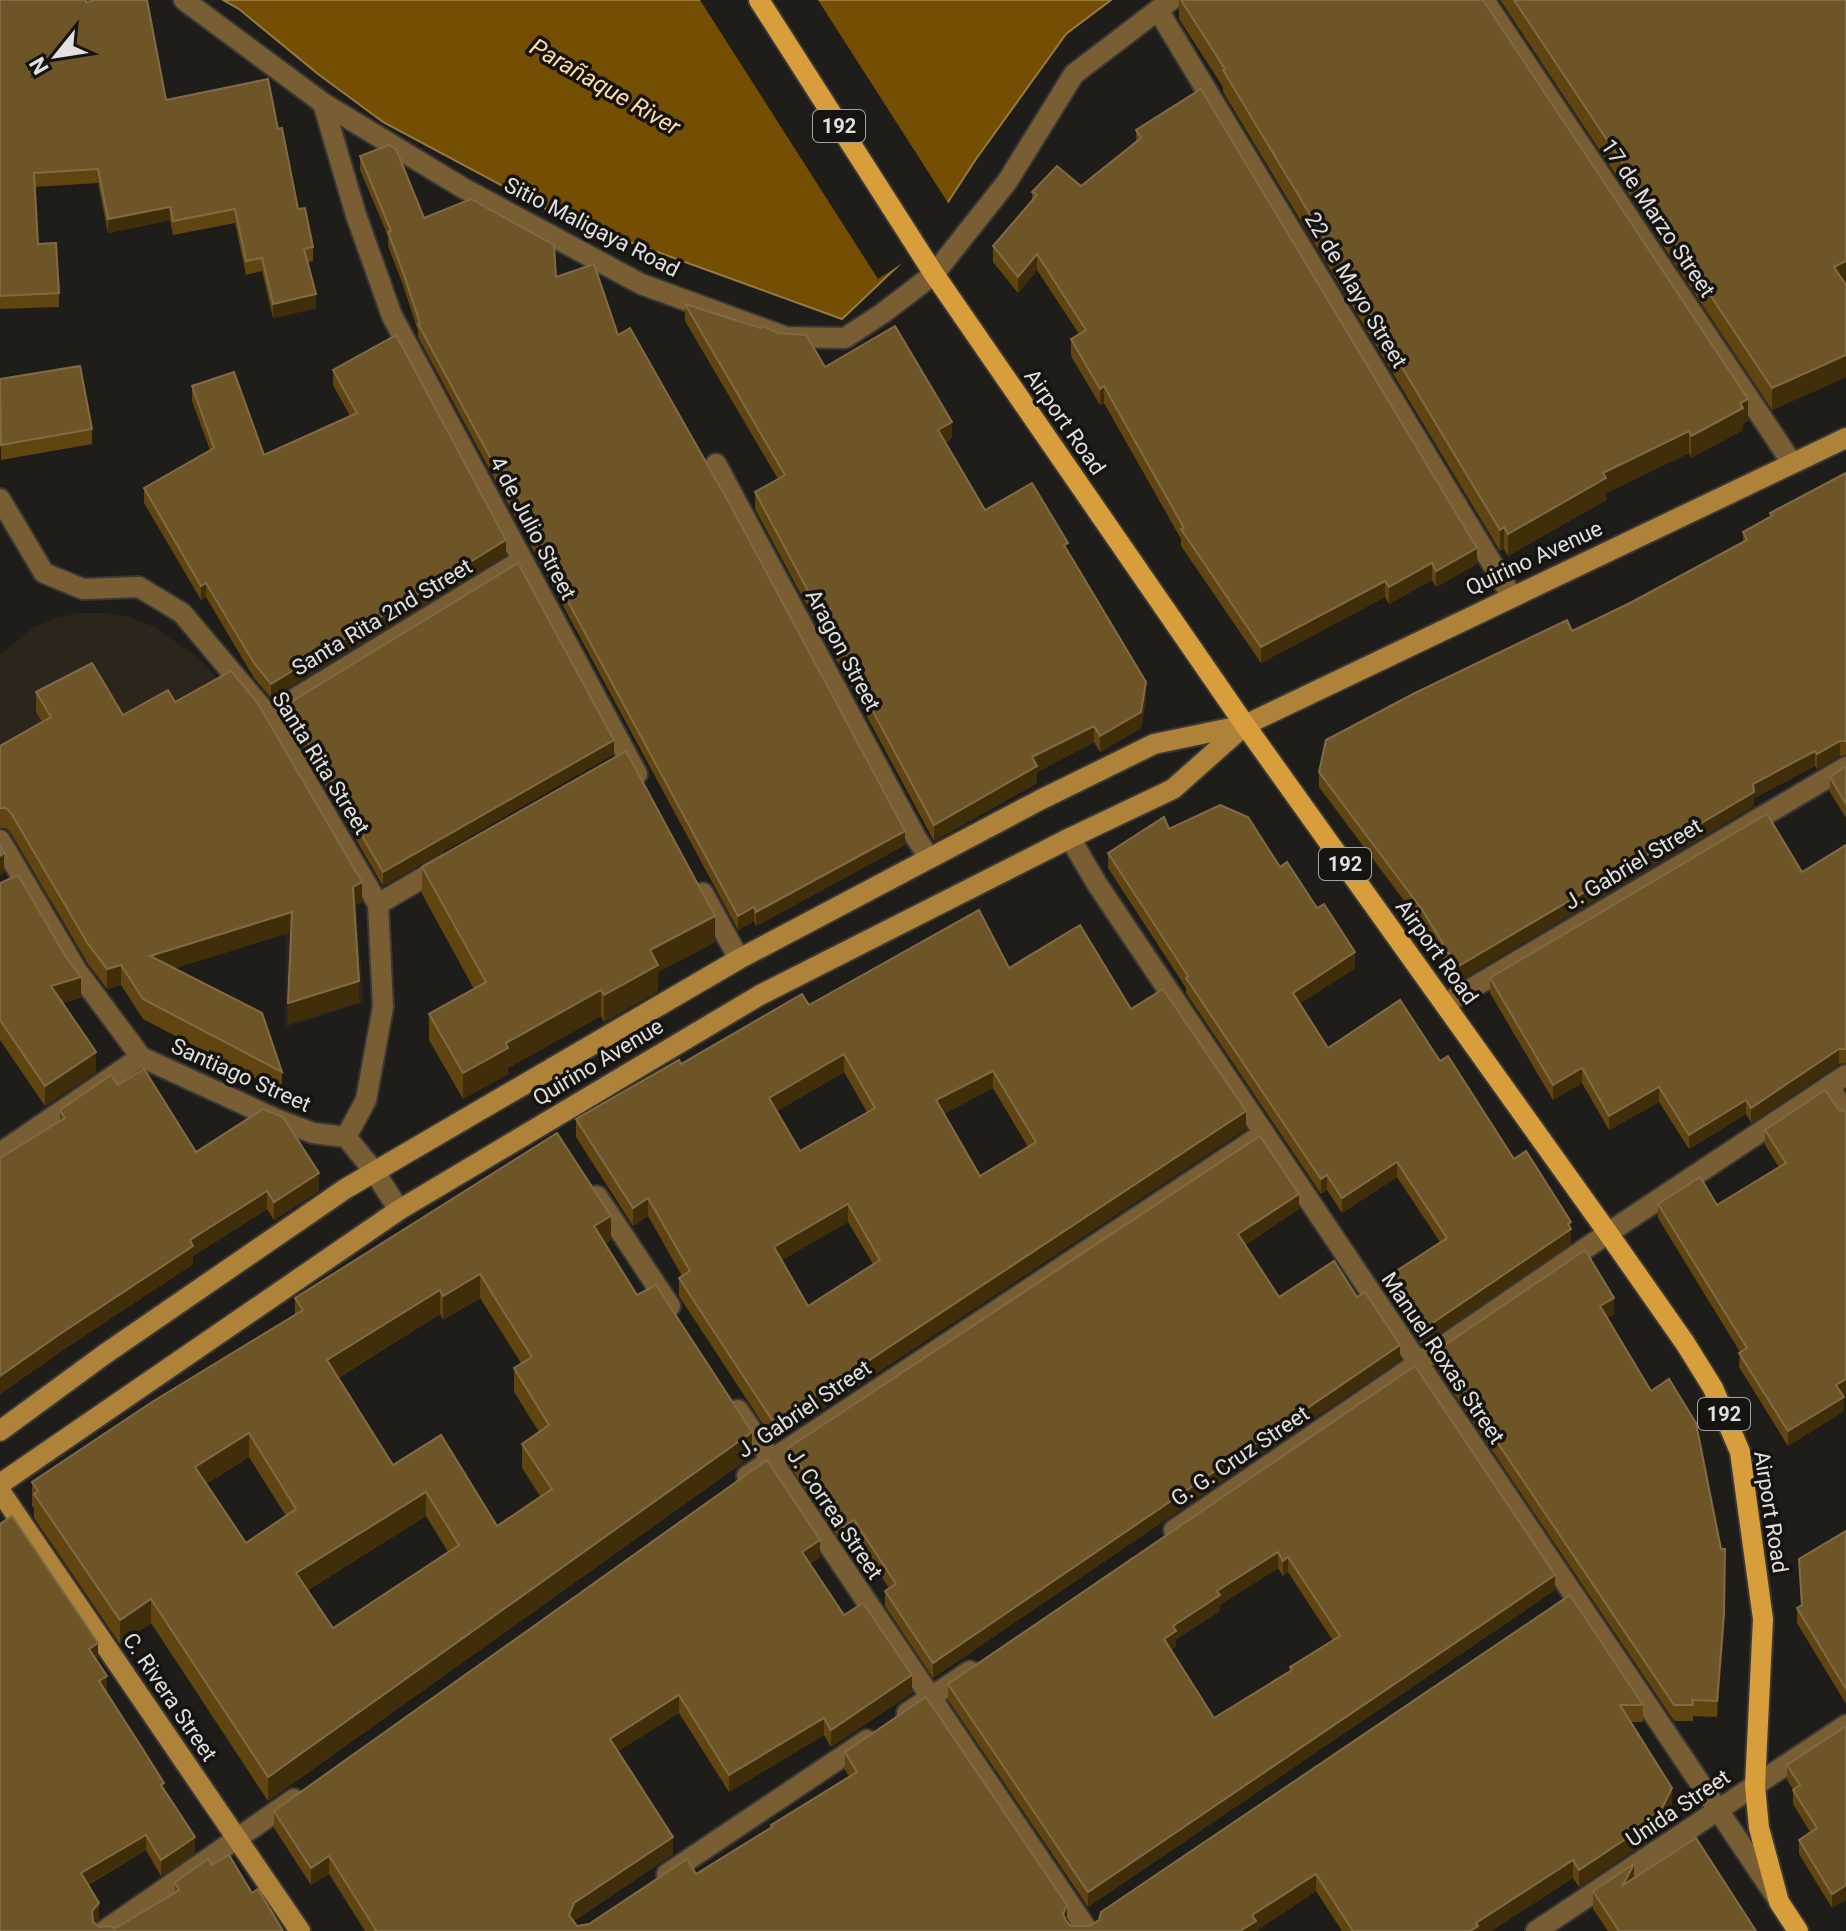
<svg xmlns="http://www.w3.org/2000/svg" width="1846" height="1931" font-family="Roboto,sans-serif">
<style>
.built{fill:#2b251c}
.water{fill:#744e02;stroke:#957a44;stroke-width:2}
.pier{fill:#1f1d19}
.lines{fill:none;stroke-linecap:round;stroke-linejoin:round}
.street-casing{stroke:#3a3835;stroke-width:24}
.secondary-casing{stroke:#3a3835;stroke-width:24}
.primary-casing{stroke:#3a3835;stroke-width:24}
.street{stroke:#7a5e33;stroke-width:20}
.secondary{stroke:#af8239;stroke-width:20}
.primary{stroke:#d89e3b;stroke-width:20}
.wall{fill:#604511;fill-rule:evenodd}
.shaded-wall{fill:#402e0b}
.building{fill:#6e5527;stroke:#806b44;stroke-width:2;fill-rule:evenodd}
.labels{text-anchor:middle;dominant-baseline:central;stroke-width:7;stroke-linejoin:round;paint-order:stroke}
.shield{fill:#161410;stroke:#a5a3a0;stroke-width:2}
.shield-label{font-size:20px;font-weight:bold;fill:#e2e0de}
.street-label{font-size:22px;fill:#e2e0de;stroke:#161410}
.water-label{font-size:24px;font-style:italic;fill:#fedbaa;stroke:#161410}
</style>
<rect width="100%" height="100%" fill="#1f1d19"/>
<polygon class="built" points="79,613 104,613 129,617 153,626 197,657 232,693 356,901 364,1002 285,1028 286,937 200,791 48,905 0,823 0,655 31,629 55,618"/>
<polygon class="water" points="223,0 1111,0 1066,34 976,159 920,245 842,319 561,217 383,122 318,74 239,9"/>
<polygon class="pier" points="700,0 818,0 950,206 915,255 878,279"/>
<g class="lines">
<g class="street-casing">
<g id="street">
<polyline points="184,0 323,103 463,188 641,284 786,337 845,338 883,313 934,274 1007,182 1074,74 1171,0"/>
<polyline points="1484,0 1792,463"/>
<polyline points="1158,10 1511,595"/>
<polyline points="323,103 356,215 392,316 637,774"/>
<polyline points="716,464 915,836 929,858"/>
<polyline points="0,499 44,573 83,589 139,587 182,613 268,715 378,904 383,1007 366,1100 346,1137"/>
<polyline points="268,715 522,560"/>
<polyline points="1070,838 1097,884 1775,1895"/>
<polyline points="0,840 77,971 141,1057 276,1119 313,1133 346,1137 374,1171 399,1210"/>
<polyline points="703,893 739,959"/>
<polyline points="378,904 445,865"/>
<polyline points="1445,1004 1846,767"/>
<polyline points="1829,1086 1846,1114"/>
<polyline points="0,1153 141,1057"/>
<polyline points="597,1196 670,1306"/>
<polyline points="738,1410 1088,1931"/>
<polyline points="747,1476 1264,1133"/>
<polyline points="1174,1530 1608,1233 1846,1075"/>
<polyline points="907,1713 970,1671"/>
<polyline points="667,1874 867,1740"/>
<polyline points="104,1931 294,1799"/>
<polyline points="1536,1931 1846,1725"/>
</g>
</g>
<g class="secondary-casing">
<g id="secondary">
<polyline points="0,1431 105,1354 345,1189 739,959 1040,800 1154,744 1245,725 1846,438"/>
<polyline points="0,1484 399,1210 760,995 1070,838 1173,789 1245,725"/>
<polyline points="0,1491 300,1931"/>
</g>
</g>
<g class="primary-casing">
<polyline id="primary" points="759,0 934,274 1245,725 1608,1233 1685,1343 1713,1388 1740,1452 1763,1619 1755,1786 1759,1828 1779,1902 1798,1931"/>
</g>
<use href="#street" class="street"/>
<use href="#secondary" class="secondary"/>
<use href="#primary" class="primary"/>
</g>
<g class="wall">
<polygon points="0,0 86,2 166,100 278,129 298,209 313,247 313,261 308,262 316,308 273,318 262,271 246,275 235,223 173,235 170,220 108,233 98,183 34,187 38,244 59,293 59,307 0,309"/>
<polygon points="1179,0 1483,0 1748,421 1743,423 1743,430 1691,458 1689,453 1606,493 1606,500 1508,556 1504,549 1500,551 1223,92 1223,87 1179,19"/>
<polygon points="1500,0 1846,0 1846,377 1772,410"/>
<polygon points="1136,130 1477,564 1436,587 1432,580 1389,604 1385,597 1261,663 1181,546 1181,539 1104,403 1100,405 1071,356 1071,339 1079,334 1037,270 1018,293 993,262 993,246 1032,201 1032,192 1081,186 1136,142"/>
<polygon points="360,156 424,218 556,277 618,335 905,845 756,926 754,921 738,930 418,337 418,331 403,285 388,246 388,236 360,170"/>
<polygon points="685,304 825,367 952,438 945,443 985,510 1068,551 1146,699 1141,728 1100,752 1094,742 1037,772 1037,783 934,841 755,509 755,492 778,479 685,321"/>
<polygon points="333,370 506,555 271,698 254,678 206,597 201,600 144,503 144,488 210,450 192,401 192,386 264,455 350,416 333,385"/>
<polygon points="0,379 92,429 92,444 1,460"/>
<polygon points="1846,473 1846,755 1840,756 1817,769 1815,766 1754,798 1754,806 1457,982 1423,926 1319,787 1319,772 1572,631 1630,603 1743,542 1743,532 1770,517 1770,513"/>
<polygon points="36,692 123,715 175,702 362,902 354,906 359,1002 288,1024 291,932 175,968 282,1072 282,1092 143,1019 121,985 107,989 88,964 11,833 6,828 0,828 0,746 42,722 36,712"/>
<polygon points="286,705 614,754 383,886 286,719"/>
<polygon points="1846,766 1846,818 1830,792 1830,777"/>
<polygon points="1169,829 1280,867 1355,968 1299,1004 1328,1048 1440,1061 1514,1159 1571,1222 1571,1244 1422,1345 1387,1293 1387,1277 1440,1242 1397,1177 1342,1213 1327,1190 1321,1194 1186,993 1186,988 1108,868 1108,853"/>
<polygon points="1846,845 1846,1063 1839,1064 1751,1123 1746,1114 1689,1149 1659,1102 1609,1130 1582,1083 1553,1100 1490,993 1490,978 1802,872"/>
<polygon points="422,867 715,942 658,972 658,991 604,1022 601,1016 508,1068 508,1074 463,1099 429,1040 429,1014 474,989 422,894"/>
<polygon points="0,883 81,998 63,1003 96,1072 45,1106 0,1040"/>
<path d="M1009 968 1131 1009 1246 1129 774 1441 679 1296V1278L682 1276 648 1216 633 1226 576 1137V1119L681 1064 809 1005ZM844 1072 867 1112 800 1151 777 1111ZM993 1088 1028 1147 980 1176 944 1114ZM848 1222 873 1264 808 1306 781 1260Z"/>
<polygon points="118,1085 196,1152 319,1191 274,1220 267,1209 193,1256 193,1264 60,1352 0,1394 0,1158 60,1121 60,1110"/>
<polygon points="1825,1090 1844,1411 1788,1446 1739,1367 1740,1352 1658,1218 1658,1204 1717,1205 1779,1167 1765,1145 1765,1130"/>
<polygon points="1299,1209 1245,1245 1279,1297 1357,1297 1400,1360 933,1678 885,1606 885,1591 889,1588 854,1535 842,1543 788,1463 788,1448"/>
<path d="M611 1240 605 1244 637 1295 752 1456 268 1801 151 1623 120 1644 34 1518V1508L32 1506V1482L295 1315V1298ZM480 1298 521 1363 514 1368V1392L539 1432 522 1444V1468L540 1496 497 1526 393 1465 338 1378 440 1314 443 1320ZM249 1457 286 1516 246 1543 206 1484ZM426 1516 448 1552 333 1628 308 1590Z"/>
<polygon points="1614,1314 1607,1318 1724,1630 1717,1717 1693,1716 1693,1721 1674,1721 1436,1367 1436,1351"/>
<path d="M1415 1366 1555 1590 1088 1907 948 1700V1684ZM1278 1568 1283 1576 1288 1572 1333 1641 1290 1667V1671L1214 1718 1171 1650 1176 1646V1639L1220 1611V1605Z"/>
<polygon points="0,1524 98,1658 96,1659 106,1692 164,1789 195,1853 161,1876 146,1850 88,1885 99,1919 94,1923 99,1927 114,1929 175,1893 175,1882 212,1865 252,1893 283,1931 0,1931"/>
<polygon points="1846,1531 1846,1704 1797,1623 1797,1608 1801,1606 1799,1559"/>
<polygon points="820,1557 810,1564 844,1615 912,1693 831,1747 824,1735 729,1792 679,1713 618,1751 673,1854 574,1921 577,1926 589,1924 696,1874 771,1828 771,1825 849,1776 845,1770 845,1752 1071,1926 1090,1926 1570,1595 1643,1705 1643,1722 1631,1722 1672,1805 1657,1835 1579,1887 1573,1878 1491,1931 1342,1931 1316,1891 1256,1931 365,1931 329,1874 311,1885 274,1828 274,1811"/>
<polygon points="1846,1726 1832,1908 1799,1854 1799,1840 1810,1832 1793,1804 1793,1789 1787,1780 1787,1765"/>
<polygon points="1634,1878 1756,1931 1608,1931 1593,1909 1593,1891"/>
</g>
<g class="shaded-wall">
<polygon points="170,207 170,220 108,233 108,219"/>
<polygon points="1037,254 1037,270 1018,293 1018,277"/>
<polygon points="1846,261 1846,283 1834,289 1834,267"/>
<polygon points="316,294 316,308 273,318 273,304"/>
<polygon points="1846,355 1846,377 1772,410 1772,388"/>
<polygon points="1104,386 1104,403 1100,405 1100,389"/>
<polygon points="1748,399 1748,421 1743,423 1743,430 1691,458 1691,436 1740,403"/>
<polygon points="952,422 952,438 938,447 938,430"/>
<polygon points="1689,431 1689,453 1606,493 1606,500 1508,556 1508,534 1603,473"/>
<polygon points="1504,527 1504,549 1500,551 1500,530"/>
<polygon points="506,540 506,555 271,698 271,684"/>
<polygon points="1477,548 1477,564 1436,587 1436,571"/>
<polygon points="1432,563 1432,580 1389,604 1389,587"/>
<polygon points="1385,581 1385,597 1261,663 1261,647"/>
<polygon points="206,583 206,597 201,600 201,586"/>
<polygon points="1146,682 1146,699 1141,728 1100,752 1100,736"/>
<polygon points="1094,726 1094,742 1037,772 1037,783 934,841 934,825 1032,757"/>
<polygon points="614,740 614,754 383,886 383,872"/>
<polygon points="1840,741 1840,756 1817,769 1817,754"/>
<polygon points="1815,751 1815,766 1754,798 1754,806 1457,982 1457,967 1753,784"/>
<polygon points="905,831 905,845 756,926 756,912"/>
<polygon points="4,853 4,873 0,876 0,856"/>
<polygon points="362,882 362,902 353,907 353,887"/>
<polygon points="754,907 754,921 738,930 738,916"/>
<polygon points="292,912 292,932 150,976 150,956"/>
<polygon points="715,916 715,942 658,972 658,991 604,1022 604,995 650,950"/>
<polygon points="1355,952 1355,968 1293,1008 1293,993"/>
<polygon points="121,965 121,985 107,989 107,969"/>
<polygon points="81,977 81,998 51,1007 51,986"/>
<polygon points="359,981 359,1002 288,1024 288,1003"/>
<polygon points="601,990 601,1016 508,1068 508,1074 463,1099 463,1073 506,1043"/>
<polygon points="1839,1049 1839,1064 1751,1123 1751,1108"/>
<polygon points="96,1052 96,1072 45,1106 45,1086"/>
<polygon points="844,1054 844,1072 769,1116 769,1098"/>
<polygon points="1582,1068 1582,1083 1553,1100 1553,1085"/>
<polygon points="993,1071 993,1088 936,1118 936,1100"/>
<polygon points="1659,1087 1659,1102 1609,1130 1609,1116"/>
<polygon points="1746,1100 1746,1114 1689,1149 1689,1135"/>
<polygon points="1246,1111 1246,1129 774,1441 774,1423"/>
<polygon points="1397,1162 1397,1177 1342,1213 1342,1198"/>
<polygon points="319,1173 319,1191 274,1220 274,1202"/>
<polygon points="1327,1175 1327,1190 1321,1194 1321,1179"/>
<polygon points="267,1191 267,1209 193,1256 193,1264 60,1352 0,1394 0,1376 190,1240"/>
<polygon points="1299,1194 1299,1209 1238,1249 1238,1234"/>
<polygon points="648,1198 648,1216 633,1226 633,1208"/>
<polygon points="848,1204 848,1222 774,1265 774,1247"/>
<polygon points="611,1216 611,1240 594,1250 594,1226"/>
<polygon points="1571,1222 1571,1244 1422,1345 1422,1330"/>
<polygon points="480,1274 480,1298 443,1320 443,1296"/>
<polygon points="440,1290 440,1314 327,1384 327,1360"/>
<polygon points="1614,1298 1614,1314 1600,1322 1600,1306"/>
<polygon points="1400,1345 1400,1360 933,1678 933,1663"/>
<polygon points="1846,1379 1846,1394 1836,1400 1836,1385"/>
<polygon points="1844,1397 1844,1411 1788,1446 1788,1431"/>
<polygon points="752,1432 752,1456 268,1801 268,1777"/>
<polygon points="249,1433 249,1457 195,1491 195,1467"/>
<polygon points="426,1492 426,1516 296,1597 296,1573"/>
<polygon points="854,1520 854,1535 842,1543 842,1528"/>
<polygon points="820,1540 820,1557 802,1569 802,1552"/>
<polygon points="1725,1549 1724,1630 1717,1717 1717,1701"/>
<polygon points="1278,1552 1278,1568 1220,1605 1220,1611 1176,1639 1176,1646 1164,1655 1164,1639 1173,1626 1217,1591"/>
<polygon points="1288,1557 1288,1572 1283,1576 1283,1561"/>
<polygon points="1555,1575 1555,1590 1088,1907 1088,1892"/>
<polygon points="151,1599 151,1623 120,1644 120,1620"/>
<polygon points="98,1643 98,1658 89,1664 89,1649"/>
<polygon points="912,1675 912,1693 831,1747 831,1730"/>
<polygon points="107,1676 107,1692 99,1697 99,1681"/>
<polygon points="679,1695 679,1713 610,1756 610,1739"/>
<polygon points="824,1718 824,1735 729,1792 729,1775"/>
<polygon points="1672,1788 1672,1805 1657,1835 1579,1887 1579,1870"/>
<polygon points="146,1835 146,1850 81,1888 81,1873"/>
<polygon points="195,1837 195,1853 161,1876 161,1860"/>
<polygon points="673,1837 673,1854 574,1921 570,1931 569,1915 574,1903"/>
<polygon points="329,1856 329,1874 311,1885 311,1868"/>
<polygon points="1573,1860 1573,1878 1491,1931 1470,1931 1476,1923"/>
<polygon points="1634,1864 1634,1882 1623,1885"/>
<polygon points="1316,1874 1316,1891 1256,1931 1240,1931 1252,1915"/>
<polygon points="1846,1885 1846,1900 1832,1908 1832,1894"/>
<polygon points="99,1903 99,1919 92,1926 92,1911"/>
<polygon points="1067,1905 1067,1923 1063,1914"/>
</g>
<g class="building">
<polygon points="0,0 86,0 86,2 96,0 147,0 166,100 268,79 278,129 282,128 298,209 305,208 313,247 304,249 316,294 273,304 262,258 246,261 235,209 173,221 170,207 108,219 98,169 34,173 38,244 56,243 59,293 0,296"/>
<polygon points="1181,0 1483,0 1748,399 1740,403 1743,408 1691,436 1689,431 1603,473 1606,478 1508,534 1504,527 1500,530 1223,70 1225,69"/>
<polygon points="1514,0 1846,0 1846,261 1834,267 1846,285 1846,355 1772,388"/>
<polygon points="1201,89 1477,548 1436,571 1432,563 1389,587 1385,581 1261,647 1181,529 1184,528 1104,386 1100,389 1071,339 1086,330 1037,254 1018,277 993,246 1037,195 1032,192 1057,166 1081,186 1141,138 1136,130"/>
<polygon points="389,145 396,149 424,218 471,199 554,245 556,277 594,264 618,335 630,328 732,508 905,831 756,912 754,907 738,916 418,324 420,323 403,272 388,232 391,231 360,156"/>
<polygon points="685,304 760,328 763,326 778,333 806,335 825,367 895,326 952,422 938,430 985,510 1032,483 1068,543 1064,545 1146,682 1141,712 1100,736 1094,726 1032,757 1037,766 934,825 755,492 785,475"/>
<polygon points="396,335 506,540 271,684 254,663 206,583 201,586 144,488 214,448 192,386 234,372 264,455 357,413 333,370"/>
<polygon points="80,366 92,429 1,445 0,379"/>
<polygon points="1846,473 1846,741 1840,741 1817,754 1815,751 1753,784 1754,792 1457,967 1423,911 1319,772 1326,740 1415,693 1567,620 1572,631 1630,603 1747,540 1743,532 1772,516 1770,513"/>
<polygon points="518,563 614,740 383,872 286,705"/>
<polygon points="92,663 123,715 168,690 175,702 231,671 257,702 362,882 353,887 359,981 288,1003 292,912 150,956 262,1013 282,1072 143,999 121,965 107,969 88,944 11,813 6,808 0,808 0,746 51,717 36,692"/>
<polygon points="626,751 715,916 650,950 658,965 604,995 601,990 506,1043 508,1048 463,1073 429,1014 486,982 422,867"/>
<polygon points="1846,766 1846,804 1830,777"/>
<polygon points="1220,805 1248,817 1280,867 1287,862 1317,908 1324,904 1355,952 1293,993 1328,1048 1400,1000 1440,1061 1448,1056 1514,1159 1526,1151 1571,1222 1568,1224 1571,1229 1422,1330 1387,1277 1447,1238 1397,1162 1342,1198 1327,1175 1321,1179 1186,978 1188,976 1108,853 1164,817 1169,829"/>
<polygon points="1767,814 1802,872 1846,845 1846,1049 1839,1049 1751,1108 1746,1100 1689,1135 1659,1087 1609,1116 1582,1068 1553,1085 1490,978"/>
<polygon points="0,845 4,853 0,856"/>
<polygon points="18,875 66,957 81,977 51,986 96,1052 45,1086 0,1020 0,883"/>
<path d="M979 910 1009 968 1080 925 1131 1009 1163 989 1246 1111 774 1423 679 1278 690 1271 648 1198 633 1208 576 1119 679 1060 681 1064 802 994 809 1005ZM844 1054 875 1108 800 1151 769 1098ZM993 1071 1036 1142 980 1176 936 1100ZM848 1204 880 1260 808 1306 774 1247Z"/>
<polygon points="144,1069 196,1152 263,1109 283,1117 319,1173 274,1202 267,1191 190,1240 193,1246 60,1334 0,1376 0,1158 65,1118 60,1110 111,1075 118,1085"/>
<polygon points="1825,1090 1839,1110 1846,1112 1846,1379 1836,1385 1844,1397 1788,1431 1739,1353 1747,1348 1658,1204 1700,1177 1717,1205 1786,1163 1765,1130"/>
<path d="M557 1133 611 1216 594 1226 637 1295 656 1285 752 1432 268 1777 151 1599 120 1620 34 1494 38 1491 32 1482 152 1402 303 1310 295 1298ZM480 1274 532 1357 514 1368 549 1425 522 1444 552 1489 497 1526 441 1435 393 1465 327 1360 440 1290 443 1296ZM249 1433 296 1509 246 1543 195 1467ZM426 1492 459 1545 333 1628 296 1573Z"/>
<polygon points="1260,1136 1299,1194 1238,1234 1279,1297 1334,1261 1357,1297 1365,1292 1400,1345 933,1663 885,1591 896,1584 854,1520 842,1528 788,1448"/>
<polygon points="1585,1250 1614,1298 1600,1306 1651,1391 1669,1379 1696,1423 1721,1549 1725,1549 1724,1614 1717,1701 1692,1700 1693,1705 1674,1705 1436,1351"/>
<path d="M1415 1366 1555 1575 1088 1892 948 1684ZM1278 1552 1283 1561 1288 1557 1340 1636 1290 1667 1292 1670 1214 1718 1164 1639 1176 1631 1173 1626 1220 1595 1217 1591Z"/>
<polygon points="767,1460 820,1540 802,1552 844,1615 863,1603 912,1675 831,1730 824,1718 729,1775 679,1695 610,1739 673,1837 574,1903 569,1915 577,1926 589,1924 687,1859 696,1874 772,1827 771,1825 857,1772 845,1752 926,1697 1067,1905 1063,1914 1066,1921 1071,1926 1090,1926 1099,1920 1101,1912 1570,1595 1643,1705 1620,1705 1672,1788 1657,1818 1579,1870 1573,1860 1476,1923 1478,1926 1470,1931 1353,1931 1316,1874 1252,1915 1256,1921 1240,1931 374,1931 376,1930 329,1856 311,1868 274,1811"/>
<polygon points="12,1516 98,1643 89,1649 107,1676 99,1681 144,1751 164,1783 161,1785 195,1837 161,1860 146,1835 81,1873 99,1903 92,1911 93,1922 99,1927 112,1926 114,1929 179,1890 175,1882 208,1859 212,1865 229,1855 252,1893 258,1889 283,1931 0,1931 0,1524"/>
<polygon points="1846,1531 1846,1689 1797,1608 1802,1605 1799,1559"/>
<polygon points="1846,1726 1846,1885 1832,1894 1799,1840 1817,1828 1793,1790 1800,1785 1787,1765"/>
<polygon points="1696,1838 1756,1931 1619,1931 1593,1891 1634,1864 1623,1885"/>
</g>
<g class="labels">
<g class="shield">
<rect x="813" y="110" width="52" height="32" rx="6"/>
<rect x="1319" y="848" width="52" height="32" rx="6"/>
<rect x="1698" y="1398" width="52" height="32" rx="6"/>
</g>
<g class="shield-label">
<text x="839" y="126">192</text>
<text x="1345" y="864">192</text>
<text x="1724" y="1414">192</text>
</g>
<g class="street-label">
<text transform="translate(1658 218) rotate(56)">17 de Marzo Street</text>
<text transform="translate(592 227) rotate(27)">Sitio Maligaya Road</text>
<text transform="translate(1356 290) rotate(59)">22 de Mayo Street</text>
<text transform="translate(1065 422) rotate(55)">Airport Road</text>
<text transform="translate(533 528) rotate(62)">4 de Julio Street</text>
<text transform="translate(1534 558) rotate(-25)">Quirino Avenue</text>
<text transform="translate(382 617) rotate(-31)">Santa Rita 2nd Street</text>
<text transform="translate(843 650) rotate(62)">Aragon Street</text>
<text transform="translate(321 763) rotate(58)">Santa Rita Street</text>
<text transform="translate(1633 864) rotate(-31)">J. Gabriel Street</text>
<text transform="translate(1437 952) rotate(54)">Airport Road</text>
<text transform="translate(598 1062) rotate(-31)">Quirino Avenue</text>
<text transform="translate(241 1075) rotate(24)">Santiago Street</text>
<text transform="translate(1443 1358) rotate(56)">Manuel Roxas Street</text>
<text transform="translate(804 1409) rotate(-34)">J. Gabriel Street</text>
<text transform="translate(1240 1456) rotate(-34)">G. G. Cruz Street</text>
<text transform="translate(1771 1512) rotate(81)">Airport Road</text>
<text transform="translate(835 1514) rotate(56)">J. Correa Street</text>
<text transform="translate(170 1697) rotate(56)">C. Rivera Street</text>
<text transform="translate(1678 1808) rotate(-34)">Unida Street</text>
</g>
<g class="water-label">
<text transform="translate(605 87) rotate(30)">Parañaque River</text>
</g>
</g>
<g transform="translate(56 56) rotate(240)" stroke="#161410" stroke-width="6" paint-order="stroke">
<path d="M0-6L14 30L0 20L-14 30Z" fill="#e2e0de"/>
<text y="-12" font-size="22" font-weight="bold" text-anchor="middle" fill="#e2e0de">N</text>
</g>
</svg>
